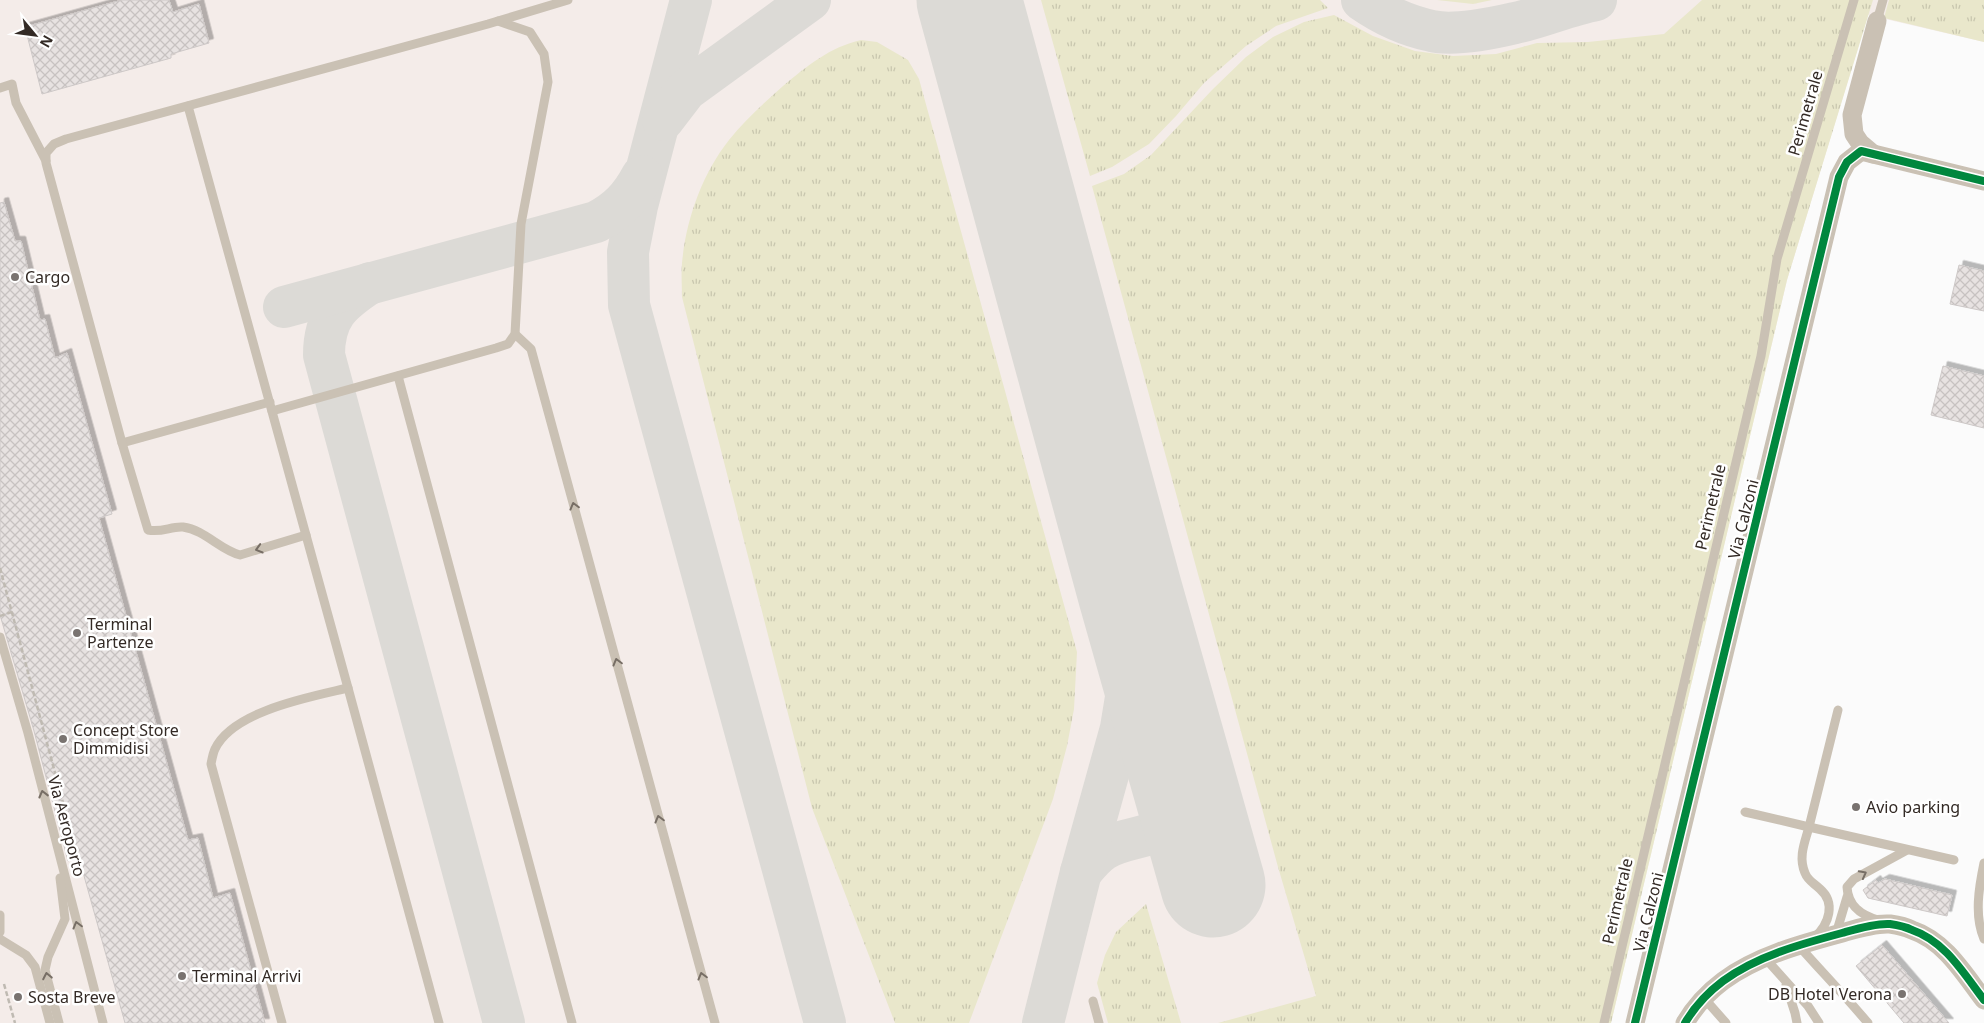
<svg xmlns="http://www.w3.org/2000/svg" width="1984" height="1023" font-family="'Noto Sans',sans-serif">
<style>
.built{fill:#f4ece9}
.grass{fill:url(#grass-tufts)}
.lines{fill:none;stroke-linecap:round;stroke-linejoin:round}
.taxiway{stroke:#dcdad6;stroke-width:42}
.runway{stroke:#dcdad6;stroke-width:105}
.building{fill:url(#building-cross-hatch);stroke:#cdc8c7;filter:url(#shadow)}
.path{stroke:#bfbab2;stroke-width:2.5;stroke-dasharray:5 2.5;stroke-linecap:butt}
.service{stroke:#cac1b4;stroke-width:9}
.minor{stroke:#cac1b4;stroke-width:19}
.cycleway-casing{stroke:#fff;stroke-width:11}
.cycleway{stroke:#00873e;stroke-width:8}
.oneway{stroke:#776e65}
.poi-dot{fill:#797370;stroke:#fff;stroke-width:2}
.labels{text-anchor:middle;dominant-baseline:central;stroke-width:5;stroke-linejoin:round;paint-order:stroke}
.street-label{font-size:16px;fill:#332a25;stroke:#fff}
.poi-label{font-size:16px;fill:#332a25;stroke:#fff;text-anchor:start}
</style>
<defs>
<pattern id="grass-tufts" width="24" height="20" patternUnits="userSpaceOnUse" patternTransform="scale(1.25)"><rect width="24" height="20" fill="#e9e7cb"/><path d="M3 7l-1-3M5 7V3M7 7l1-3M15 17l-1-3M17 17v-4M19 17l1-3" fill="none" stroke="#c8c6ae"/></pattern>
<pattern id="building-cross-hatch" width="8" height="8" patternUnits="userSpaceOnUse" patternTransform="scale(1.25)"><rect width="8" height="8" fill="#e7e2e1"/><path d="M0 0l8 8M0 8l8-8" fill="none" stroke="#c7c2c1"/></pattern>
<filter id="shadow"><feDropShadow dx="4.5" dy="-4.5" stdDeviation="0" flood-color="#0004"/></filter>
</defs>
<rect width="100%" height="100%" fill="#fbfbfb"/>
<polygon class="built" points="0,0 1984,0 1984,42 1868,15 1787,280 1611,1023 0,1023"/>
<g class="grass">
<polygon points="1041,0 1320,0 1328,8 1276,26 1246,46 1204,83 1176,116 1149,144 1112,167 1090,176"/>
<polygon points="1437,0 1492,0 1473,4"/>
<polygon points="1702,0 1873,0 1787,280 1611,1023 1218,1023 1316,996 1278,867 1092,186 1124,174 1151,155 1212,90 1246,57 1273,37 1304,22 1334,15 1373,36 1415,51 1453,56 1496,54 1537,43 1588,42 1664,34"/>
<polygon points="1889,0 1984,0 1984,42 1884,18"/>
<path d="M861 40 877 42 908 60 919 79 1077 652 1074 709 1067 746 1053 799 969 1023H895L812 808 682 297C682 286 681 274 682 263 686 220 702 174 729 140 745 120 764 103 783 86 807 66 830 47 861 40Z"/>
<polygon points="1146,904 1181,1023 1108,1023 1097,983 1105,955 1116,932"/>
</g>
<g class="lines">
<g class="taxiway">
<polyline points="691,0 637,206 628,252 629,305 825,1023"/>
<polyline points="964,0 976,25"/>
<path d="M1362 0C1382 14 1408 26 1432 31 1453 36 1494 28 1515 23 1543 17 1569 5 1596 0"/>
<polyline points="663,120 686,90 810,0"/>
<path d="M370 283C340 303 324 316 324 355L504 1023"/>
<path d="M284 307 596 222C618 211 631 197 642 176"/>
<path d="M1081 872C1088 864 1094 856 1103 850 1128 833 1174 841 1183 804 1185 798 1183 789 1184 781"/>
<polyline points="1043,1023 1081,872 1121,728 1129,679 1132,640 1130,592"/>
</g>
<polyline class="runway" points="969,0 1130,592 1213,885"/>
</g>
<g class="building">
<polygon points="122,0 169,0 173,12 199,4 209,43 171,54 171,58 42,94 25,27"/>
<polygon points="4,202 15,241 21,241 40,320 45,319 55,358 67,353 112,514 99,518 188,840 198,838 213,898 230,893 265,1023 125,1023 79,858 68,861 34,731 0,615 0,203"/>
<polygon points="1959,265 1984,271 1984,311 1950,304"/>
<polygon points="1943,366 1984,376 1984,428 1931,415"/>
<polygon points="1885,879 1952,895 1947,916 1868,898 1863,890 1876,880 1878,883"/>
<polygon points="1882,945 1949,1023 1904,1023 1856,966"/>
</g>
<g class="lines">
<g class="path">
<polyline points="0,568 80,866"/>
<polyline points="0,616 12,612"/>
<polyline points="4,984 15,1023"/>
</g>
<g class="service">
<polyline points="1877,21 1883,0"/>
<polyline points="0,88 12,84 16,103 46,161"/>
<polyline points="188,106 348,688"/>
<polyline points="515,334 531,349 715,1023"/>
<polyline points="398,376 572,1023"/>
<polyline points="272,411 496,348 508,344 515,334 521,224 548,82 544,54 530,32 498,21"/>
<polyline points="122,443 270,402"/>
<path d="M306 535 240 555C220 550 205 530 183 527 171 526 162 533 148 530L122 443 46 163V153L54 144 66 139 488 24 568 0"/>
<polyline points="0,637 28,733 103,1023"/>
<polyline points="1745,812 1809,827 1838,710"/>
<path d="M1984 863C1979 887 1974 916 1984 939"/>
<polyline points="0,915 0,932"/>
<path d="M1878 920C1861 915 1848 906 1847 887L1854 879 1907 850"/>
<polyline points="1836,934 1847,897"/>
<path d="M1815 937C1829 924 1836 903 1820 889 1814 883 1808 881 1805 873 1798 857 1805 842 1809 827L1954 860"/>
<polyline points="0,939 26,955 35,967 50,1023"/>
<path d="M1799 946C1822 972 1846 997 1868 1023"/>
<polyline points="1765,958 1808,1006 1819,1023"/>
<polyline points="1786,985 1795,1013 1797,1023"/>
<polyline points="1703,997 1726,1023"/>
<polyline points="1093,1001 1099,1023"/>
<polyline points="59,1023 45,970 48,957 65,919 60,878"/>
<path d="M282 1023 211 764C212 759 213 753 215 749 233 711 310 697 348 688L439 1023"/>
<polyline points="1604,1023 1761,356 1777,259 1854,0"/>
</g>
<g class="minor">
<polyline points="1873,154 1860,143 1854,134 1852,115 1877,21"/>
<polyline points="1635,1023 1839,177 1847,162 1861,151 1984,181"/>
<path d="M1685 1023C1695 1006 1707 993 1723 981 1757 956 1801 944 1842 933 1856 929 1875 923 1890 924 1897 925 1906 927 1912 930 1945 941 1964 974 1984 1000"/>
</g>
<g class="cycleway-casing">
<g id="cycleway">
<polyline points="1635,1023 1839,177 1847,162 1861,151 1984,181"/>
<path d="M1685 1023C1695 1006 1707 993 1723 981 1757 956 1801 944 1842 933 1856 929 1875 923 1890 924 1897 925 1906 927 1912 930 1945 941 1964 974 1984 1000"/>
</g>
</g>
<use href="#cycleway" class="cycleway"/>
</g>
<defs><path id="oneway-chevron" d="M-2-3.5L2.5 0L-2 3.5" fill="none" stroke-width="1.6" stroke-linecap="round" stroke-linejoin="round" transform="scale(1.25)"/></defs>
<g class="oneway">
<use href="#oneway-chevron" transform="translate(574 506) rotate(-105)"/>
<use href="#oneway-chevron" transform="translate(259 549) rotate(164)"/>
<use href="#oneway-chevron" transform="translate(617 662) rotate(-105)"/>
<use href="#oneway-chevron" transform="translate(43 794) rotate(-104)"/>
<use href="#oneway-chevron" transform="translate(659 819) rotate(-105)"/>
<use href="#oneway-chevron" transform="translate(1863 874) rotate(-28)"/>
<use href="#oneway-chevron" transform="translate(77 925) rotate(-105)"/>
<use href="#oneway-chevron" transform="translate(47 976) rotate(-101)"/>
<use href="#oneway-chevron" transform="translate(702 976) rotate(-105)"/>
</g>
<g class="poi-dot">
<circle cx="15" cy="277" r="5"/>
<circle cx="77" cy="633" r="5"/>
<circle cx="63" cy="739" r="5"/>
<circle cx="1856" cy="807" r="5"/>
<circle cx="182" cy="976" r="5"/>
<circle cx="1902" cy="994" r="5"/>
<circle cx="18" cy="997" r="5"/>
</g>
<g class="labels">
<g class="street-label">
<text transform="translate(1805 113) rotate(-74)">Perimetrale</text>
<text transform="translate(1710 507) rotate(-77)">Perimetrale</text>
<text transform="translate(1743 519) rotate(-76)">Via Calzoni</text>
<text transform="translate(67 826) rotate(75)">Via Aeroporto</text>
<text transform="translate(1617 901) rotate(-77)">Perimetrale</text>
<text transform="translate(1648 912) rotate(-76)">Via Calzoni</text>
</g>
<g class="poi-label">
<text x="25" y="277">Cargo</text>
<text x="87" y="624">Terminal<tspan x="87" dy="18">Partenze</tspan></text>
<text x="73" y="730">Concept Store<tspan x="73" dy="18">Dimmidisi</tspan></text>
<text x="1866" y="807">Avio parking</text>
<text x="192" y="976">Terminal Arrivi</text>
<text x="1892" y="994" text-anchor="end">DB Hotel Verona</text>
<text x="28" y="997">Sosta Breve</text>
</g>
</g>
<g transform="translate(35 35) rotate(119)" stroke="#ffffff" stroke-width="4" paint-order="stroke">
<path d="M0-4L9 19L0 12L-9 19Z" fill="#332a25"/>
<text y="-8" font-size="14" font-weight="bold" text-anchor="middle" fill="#332a25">N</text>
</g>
</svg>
